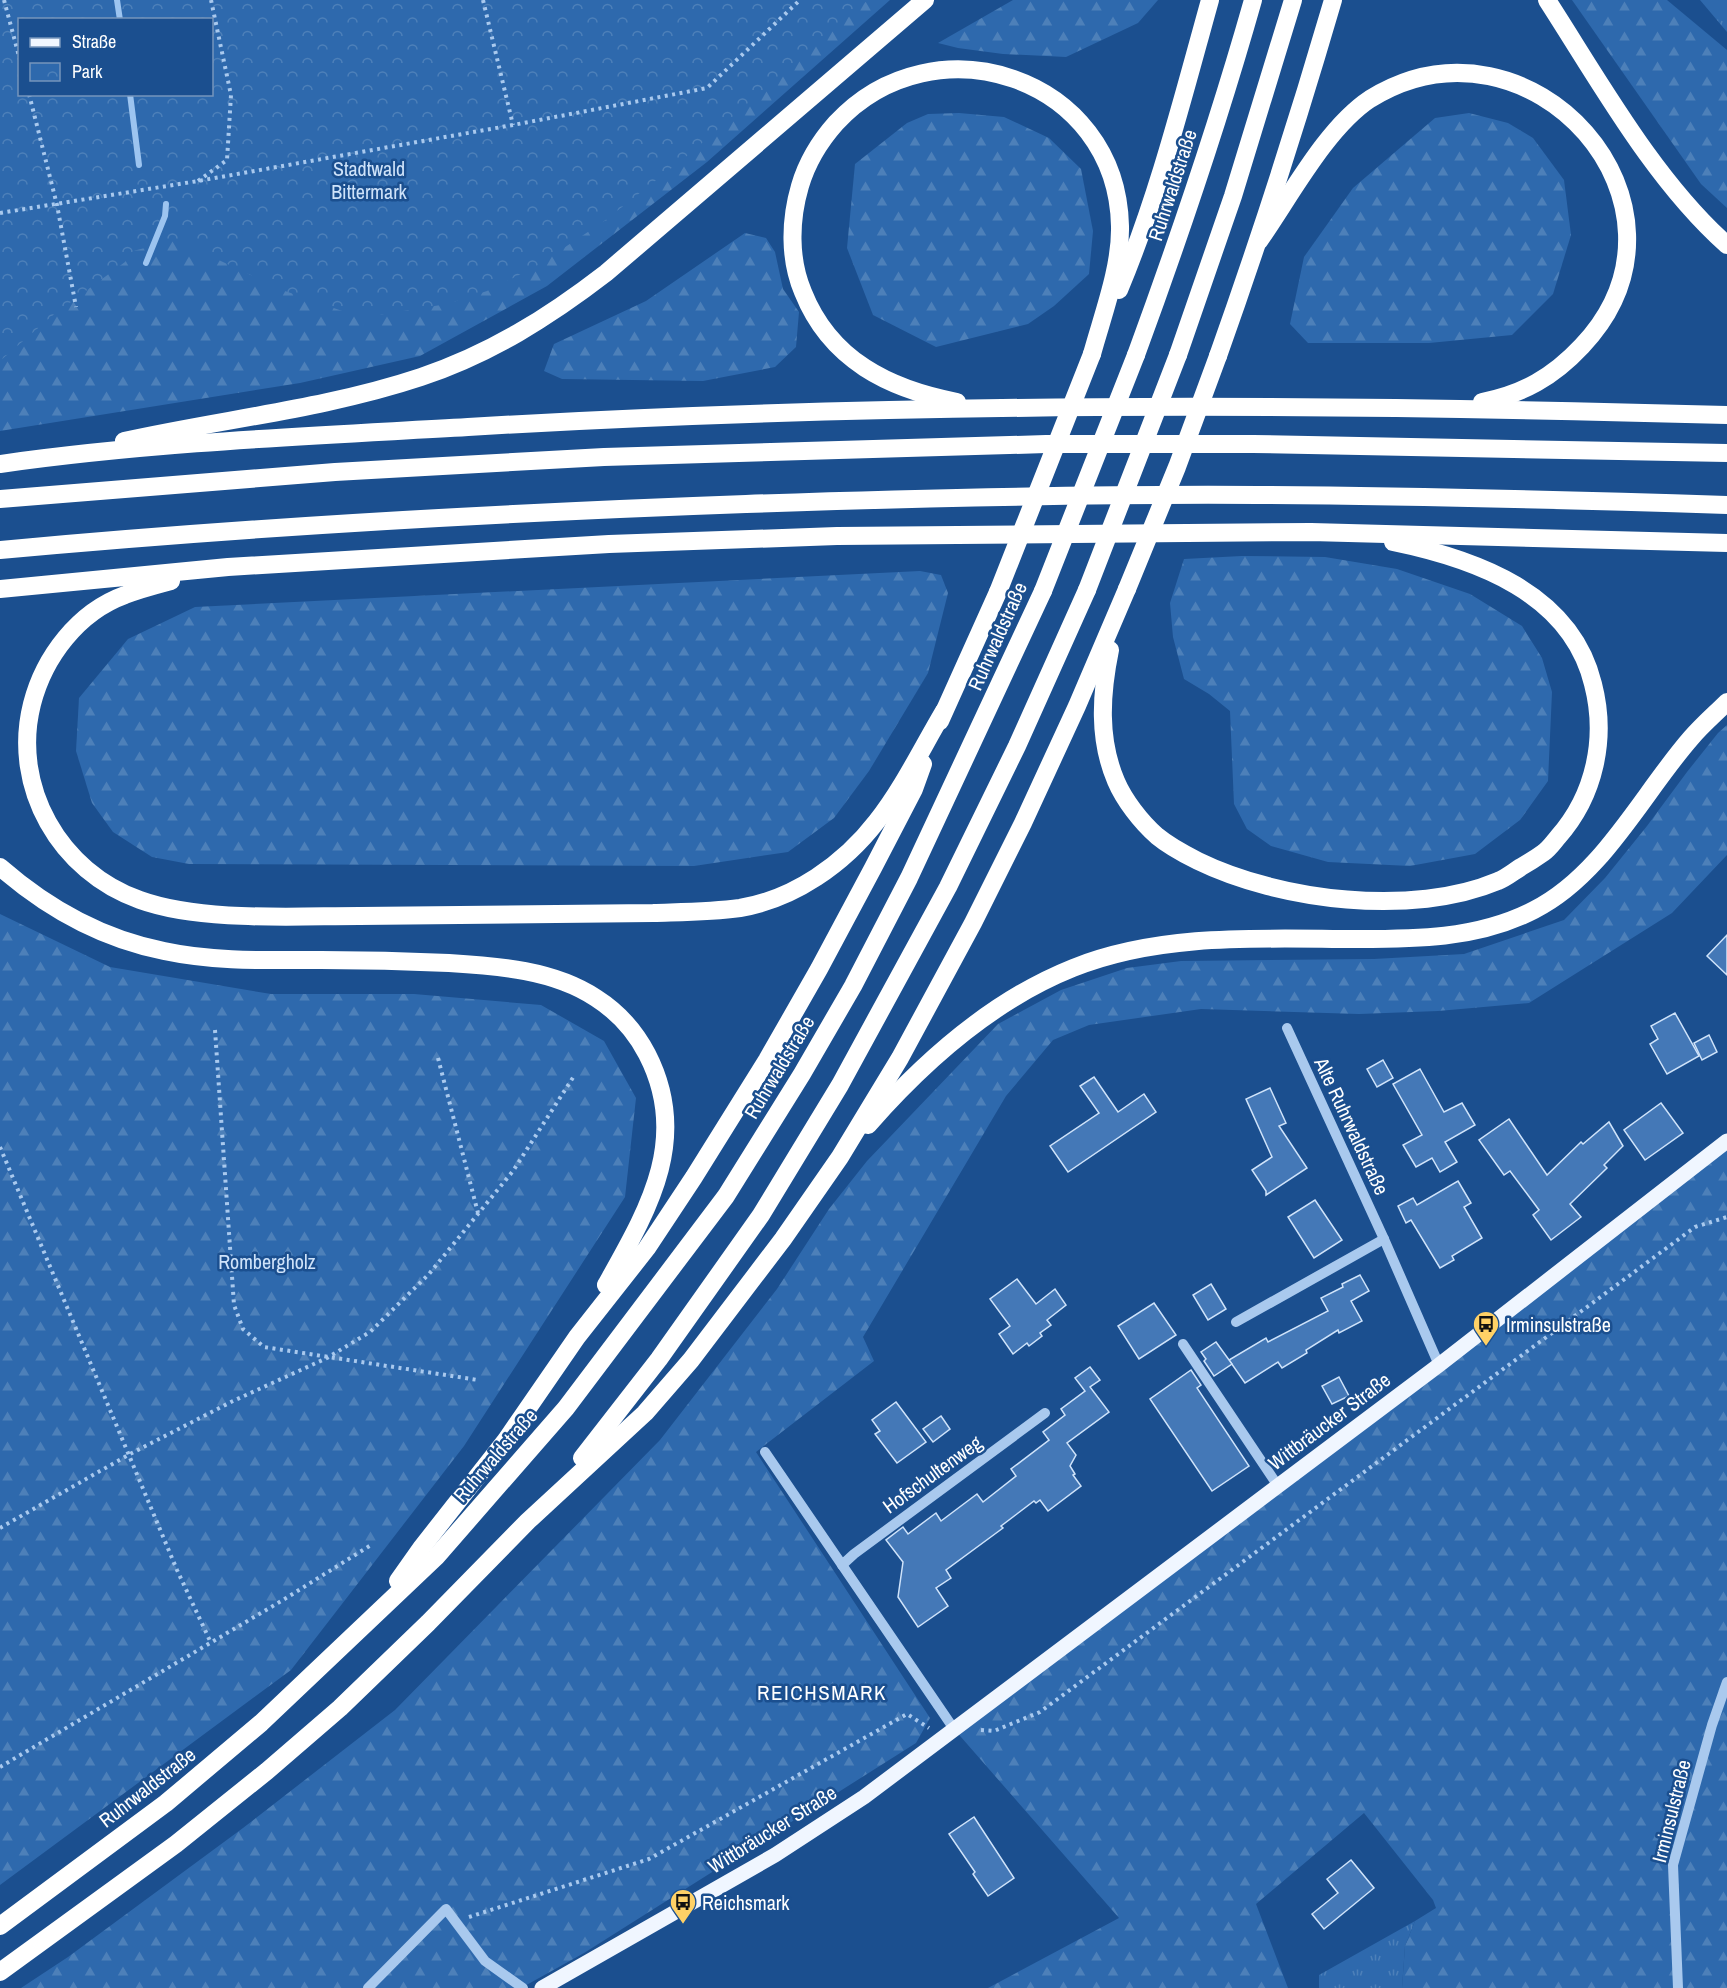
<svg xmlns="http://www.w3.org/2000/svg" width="1727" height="1988" font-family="'Archivo Narrow',sans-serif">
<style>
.grass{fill:url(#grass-tufts)}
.forest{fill:url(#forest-firs);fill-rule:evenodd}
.park{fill:url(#park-crowns);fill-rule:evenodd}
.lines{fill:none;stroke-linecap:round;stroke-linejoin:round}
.stream{stroke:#9cc4f0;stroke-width:6}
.building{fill:#4478b7;stroke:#cfe3fa;stroke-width:1.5}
.path{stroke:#a9c9ee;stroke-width:4;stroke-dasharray:3 4.5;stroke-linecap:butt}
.minor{stroke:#a9c9ee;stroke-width:10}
.major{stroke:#f0f6ff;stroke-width:15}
.highway{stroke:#fff;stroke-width:18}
.highway-bridge{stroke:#fff;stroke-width:18}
.labels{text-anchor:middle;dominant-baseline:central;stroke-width:5;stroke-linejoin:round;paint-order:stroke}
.park-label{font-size:20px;fill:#cfe3fa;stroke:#1b4f8f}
.street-label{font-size:20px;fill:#fff;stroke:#1b4f8f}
.poi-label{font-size:20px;fill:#fff;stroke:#1b4f8f;text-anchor:start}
.neighbourhood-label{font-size:21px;letter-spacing:1.5px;fill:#fff;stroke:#1b4f8f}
</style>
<defs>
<pattern id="grass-tufts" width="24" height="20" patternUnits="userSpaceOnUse" patternTransform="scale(1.5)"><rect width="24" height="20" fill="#2e69ad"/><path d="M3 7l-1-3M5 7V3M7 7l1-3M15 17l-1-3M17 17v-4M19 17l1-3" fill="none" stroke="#4d80b9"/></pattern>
<pattern id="forest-firs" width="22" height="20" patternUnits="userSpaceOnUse" patternTransform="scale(1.5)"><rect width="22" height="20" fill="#2e69ad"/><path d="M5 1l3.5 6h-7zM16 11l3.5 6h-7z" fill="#4d80b9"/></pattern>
<pattern id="park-crowns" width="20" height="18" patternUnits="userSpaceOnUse" patternTransform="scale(1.5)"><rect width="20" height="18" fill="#2e69ad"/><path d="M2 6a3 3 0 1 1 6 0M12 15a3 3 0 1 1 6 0" fill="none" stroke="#4d80b9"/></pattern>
</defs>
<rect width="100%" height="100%" fill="#1b4f8f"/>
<g class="grass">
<polygon points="1700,0 1727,0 1727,32"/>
<polygon points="1415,1921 1405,1946 1402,1988 1319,1988 1319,1975"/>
</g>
<g class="forest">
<path d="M0 0H890L707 162 547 286 420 356 300 383 0 431ZM20 20H212V94H20Z"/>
<polygon points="1013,0 1158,0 1138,23 1066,57 1003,54 958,48 938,43"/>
<polygon points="1572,0 1667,0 1727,50 1727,208 1701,184"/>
<polygon points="959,113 1004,117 1049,138 1081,169 1093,231 1089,274 1054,306 1028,324 936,347 873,315 847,248 855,164 907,123 928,114"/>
<polygon points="1469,113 1508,123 1533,138 1564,180 1571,235 1553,294 1512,335 1429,343 1308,343 1290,324 1304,257 1353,188 1435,118"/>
<polygon points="745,233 766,238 775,252 783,289 799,312 796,347 775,367 703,381 562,379 544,371 554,344 646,301"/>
<polygon points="1242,556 1325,557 1397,569 1470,594 1522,626 1542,658 1552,692 1548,781 1520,820 1475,854 1410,866 1328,862 1271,846 1247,829 1234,804 1230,711 1209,694 1184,679 1173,637 1170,603 1184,559"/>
<polygon points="920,571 941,575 948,593 928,673 869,771 834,818 788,852 694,866 189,864 152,857 113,832 92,803 76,751 79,698 128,639 195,607"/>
<polygon points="1727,725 1727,855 1672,913 1529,1003 1438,1011 1359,1014 1201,1009 1089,1025 1053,1040 1006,1096 863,1337 874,1361 756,1452 930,1718 916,1743 584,1953 521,1988 21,1988 68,1957 243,1828 395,1710 660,1440 777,1289 829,1209 867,1161 998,1024 1061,990 1127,968 1181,961 1374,959 1464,954 1564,920 1605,878 1647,826 1687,772 1718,733"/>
<polygon points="0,914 110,967 271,994 414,994 541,1005 604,1041 636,1098 625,1197 464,1446 291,1670 0,1885"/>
<polygon points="1727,1141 1727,1988 1402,1988 1405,1946 1415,1921 1436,1908 1433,1900 1364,1813 1256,1904 1288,1988 988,1988 1119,1918 954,1729"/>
</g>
<path class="park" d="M0 0H868L688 155 603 222 535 267 487 291 447 304 372 316 348 313 285 291 176 240 133 251 125 262 52 316 0 361ZM20 20H212V94H20Z"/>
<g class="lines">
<g class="stream">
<polyline points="117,0 120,20"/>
<polyline points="130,94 139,165"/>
<polyline points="146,263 165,216 166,204"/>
</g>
</g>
<g class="building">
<polygon points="1727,935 1727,975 1707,956"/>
<polygon points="1675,1013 1699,1056 1667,1074 1650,1044 1658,1039 1651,1026"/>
<polygon points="1709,1035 1717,1052 1702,1060 1694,1043"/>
<polygon points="1383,1060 1393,1078 1377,1087 1367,1069"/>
<polygon points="1420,1069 1444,1112 1462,1103 1475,1125 1445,1142 1457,1162 1440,1172 1432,1158 1416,1167 1403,1145 1422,1135 1393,1084"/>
<polygon points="1094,1077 1118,1112 1144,1094 1156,1112 1068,1172 1050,1146 1099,1113 1080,1086"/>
<polygon points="1270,1088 1286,1123 1279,1126 1307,1168 1266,1195 1266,1191 1252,1170 1272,1157 1246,1099"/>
<polygon points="1661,1103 1683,1133 1645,1160 1624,1130"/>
<polygon points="1509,1119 1547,1175 1581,1142 1583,1144 1609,1122 1623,1146 1604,1165 1607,1168 1570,1204 1581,1217 1551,1240 1533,1215 1539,1210 1510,1171 1504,1175 1479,1140"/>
<polygon points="1458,1181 1471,1203 1464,1207 1482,1238 1452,1256 1454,1260 1440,1268 1411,1220 1406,1223 1398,1206 1413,1198 1417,1205"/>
<polygon points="1315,1200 1342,1240 1314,1258 1288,1217"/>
<polygon points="1360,1275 1369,1291 1351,1301 1362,1321 1339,1333 1338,1330 1306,1350 1307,1353 1282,1368 1278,1362 1245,1383 1229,1360 1266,1338 1268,1342 1328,1311 1321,1298 1343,1287 1342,1284"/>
<polygon points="1017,1279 1036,1304 1055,1289 1066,1305 1047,1320 1051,1325 1040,1333 1042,1336 1029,1346 1027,1343 1013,1354 999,1334 1010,1326 990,1299"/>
<polygon points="1211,1284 1226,1309 1208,1320 1193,1295"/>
<polygon points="1154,1303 1176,1335 1139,1359 1118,1326"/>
<polygon points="1216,1342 1232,1364 1214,1376 1204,1361 1206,1359 1201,1352"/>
<polygon points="1090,1367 1100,1380 1090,1387 1109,1412 1067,1443 1076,1455 1070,1466 1075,1474 1073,1475 1081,1486 1048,1511 1040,1500 1036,1503 1034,1501 1001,1526 1003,1528 946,1570 951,1578 936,1588 948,1606 918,1627 898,1597 903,1562 886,1540 903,1527 908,1534 936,1513 941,1521 977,1494 983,1502 1016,1476 1011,1469 1049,1440 1043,1432 1065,1415 1061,1409 1085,1391 1075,1378"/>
<polygon points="1191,1370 1201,1385 1197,1388 1249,1466 1212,1491 1150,1399"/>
<polygon points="1339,1377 1349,1396 1332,1404 1322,1386"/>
<polygon points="896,1402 926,1442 897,1463 875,1434 880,1431 872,1420"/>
<polygon points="941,1416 950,1429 933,1442 923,1429"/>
<polygon points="974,1817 1014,1878 988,1896 973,1874 975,1872 949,1834"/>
<polygon points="1351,1860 1374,1888 1324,1929 1312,1914 1338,1893 1327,1879"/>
</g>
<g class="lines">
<g class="path">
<polyline points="4,0 20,60"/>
<polyline points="483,0 513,125"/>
<polyline points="29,94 57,205 76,307"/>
<polyline points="198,181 227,160 231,95 211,0"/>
<polyline points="0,213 198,181 513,125 707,88 800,0"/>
<polyline points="215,1030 234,1305 243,1329 264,1347 478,1380"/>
<polyline points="438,1058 478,1213"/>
<polyline points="0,1147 177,1570 211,1643"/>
<polyline points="0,1528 130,1454 233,1401 327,1358 370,1332 429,1274 513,1171 574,1076"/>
<polyline points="981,1730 994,1731 1040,1712 1695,1227 1727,1217"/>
<polyline points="0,1767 283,1600 371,1545"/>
<polyline points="469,1917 649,1859 907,1714 929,1728"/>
</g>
<g class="minor">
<polyline points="1287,1028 1384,1239 1439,1365"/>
<polyline points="1236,1322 1384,1239"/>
<polyline points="1183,1344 1278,1486"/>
<polyline points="765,1452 954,1729"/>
<polyline points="842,1565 854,1554 1045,1413"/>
<polyline points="368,1988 446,1909 485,1961 523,1988"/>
<polyline points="1678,1988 1673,1865 1712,1725 1727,1682"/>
</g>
<polyline class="major" points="542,1988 775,1855 864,1797 1439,1365 1727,1141"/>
<g class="highway">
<path d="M1547 0C1600 82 1654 180 1727 245"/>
<path d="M1259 241C1290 197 1326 128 1370 99 1530 0 1714 206 1582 346 1553 377 1523 394 1482 402"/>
<path d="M1119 290C1158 197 1183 97 1210 0"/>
<path d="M1136 355C1179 238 1219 120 1253 0"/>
<polyline points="1178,355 1233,196 1293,0"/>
<path d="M1218 356C1260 238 1298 120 1333 0"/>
<path d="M957 402C889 389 830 360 803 292 789 259 790 220 800 186 807 162 820 141 836 123 934 17 1117 77 1120 226 1121 267 1103 314 1092 354"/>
<path d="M124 441C223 419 325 409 421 377 490 354 549 317 606 273L925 0"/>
<path d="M0 464C155 442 312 436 468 427 887 402 1307 403 1727 415"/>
<polyline points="0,499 335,472 604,457 1046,444 1253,444 1727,453"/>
<path d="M0 550C248 527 497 513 746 504 916 498 1087 494 1258 495 1414 496 1571 500 1727 505"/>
<path d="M171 581C156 585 140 589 125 595 78 612 44 657 32 704 11 787 60 872 140 900 201 922 294 916 359 916 457 915 555 914 653 913 682 912 711 912 740 908 794 899 844 864 877 821 903 788 922 748 944 711"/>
<polyline points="0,589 228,567 609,544 837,536 1311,532 1727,543"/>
<path d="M1110 650C1101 694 1098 739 1116 781 1124 800 1141 822 1157 836 1169 846 1184 854 1198 861 1280 901 1413 917 1498 881 1506 878 1513 872 1521 867 1528 863 1536 858 1543 853 1549 849 1553 843 1558 837 1595 795 1607 738 1593 684 1571 593 1476 559 1393 542"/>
<polyline points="940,721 998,592"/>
<path d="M0 867C47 908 103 939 164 951 215 962 269 960 321 960 364 960 406 961 449 963 498 966 554 970 596 998 618 1012 635 1031 647 1054 691 1139 648 1210 606 1285"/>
<path d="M868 1125C924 1061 993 1000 1073 968 1155 935 1249 938 1335 939 1403 939 1472 942 1534 910 1603 875 1642 794 1691 738 1702 725 1715 714 1727 702"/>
<polyline points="582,1458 659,1359 761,1215 840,1085 948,887 1017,746 1087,590"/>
<polyline points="398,1581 422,1547 506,1440 577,1337 647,1248 694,1177 767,1060 819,969 873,868 914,789 923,764"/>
<polyline points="0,1926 166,1803 261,1723 436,1557 566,1408 726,1196 802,1074 853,986 909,878 1043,591"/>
<polyline points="0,1972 176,1844 267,1771 340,1708 428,1623 528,1521 645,1413 691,1360 783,1239 840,1157 900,1058 973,923 1023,823 1077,706 1127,589"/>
</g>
<g class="highway-bridge">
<polyline points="1127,589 1177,467 1218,356"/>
<polyline points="1087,590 1178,355"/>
<polyline points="1043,591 1136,355"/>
<polyline points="998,592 1092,354"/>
</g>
</g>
<defs>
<g id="bus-pin" transform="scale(1.35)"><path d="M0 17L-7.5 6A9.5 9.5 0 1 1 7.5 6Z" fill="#ffd166" stroke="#1b4f8f"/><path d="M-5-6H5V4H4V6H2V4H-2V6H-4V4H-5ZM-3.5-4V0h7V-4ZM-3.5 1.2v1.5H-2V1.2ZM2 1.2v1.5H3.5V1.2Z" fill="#111"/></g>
</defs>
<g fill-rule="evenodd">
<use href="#bus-pin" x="1486" y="1324"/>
<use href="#bus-pin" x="683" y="1902"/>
</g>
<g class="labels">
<g class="park-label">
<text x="369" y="168">Stadtwald<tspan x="369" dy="23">Bittermark</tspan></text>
<text x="267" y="1261">Rombergholz</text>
</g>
<g class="street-label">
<text transform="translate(1172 185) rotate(-72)">Ruhrwaldstraße</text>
<text transform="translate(997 636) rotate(-66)">Ruhrwaldstraße</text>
<text transform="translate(779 1067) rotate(-59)">Ruhrwaldstraße</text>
<text transform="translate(1352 1126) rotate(65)">Alte Ruhrwaldstraße</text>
<text transform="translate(1329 1421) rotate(-37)">Wittbräucker Straße</text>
<text transform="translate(495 1455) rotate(-49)">Ruhrwaldstraße</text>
<text transform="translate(932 1474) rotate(-36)">Hofschultenweg</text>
<text transform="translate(147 1787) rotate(-38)">Ruhrwaldstraße</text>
<text transform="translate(1671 1811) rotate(-76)">Irminsulstraße</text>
<text transform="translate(772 1829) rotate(-32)">Wittbräucker Straße</text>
</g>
<g class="poi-label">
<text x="1506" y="1324">Irminsulstraße</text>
<text x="702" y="1902">Reichsmark</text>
</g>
<g class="neighbourhood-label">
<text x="822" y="1692">REICHSMARK</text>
</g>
</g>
<rect x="18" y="18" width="195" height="78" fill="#1b4f8f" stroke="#7695bc" stroke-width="1.5"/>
<rect x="30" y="38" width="30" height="9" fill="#f0f6ff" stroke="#7695bc" stroke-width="1.5"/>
<text x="72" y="48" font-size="18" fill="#ffffff">Straße</text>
<rect x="30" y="63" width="30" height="18" fill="url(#park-crowns)" stroke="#7695bc" stroke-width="1.5"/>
<text x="72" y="78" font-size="18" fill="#ffffff">Park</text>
</svg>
